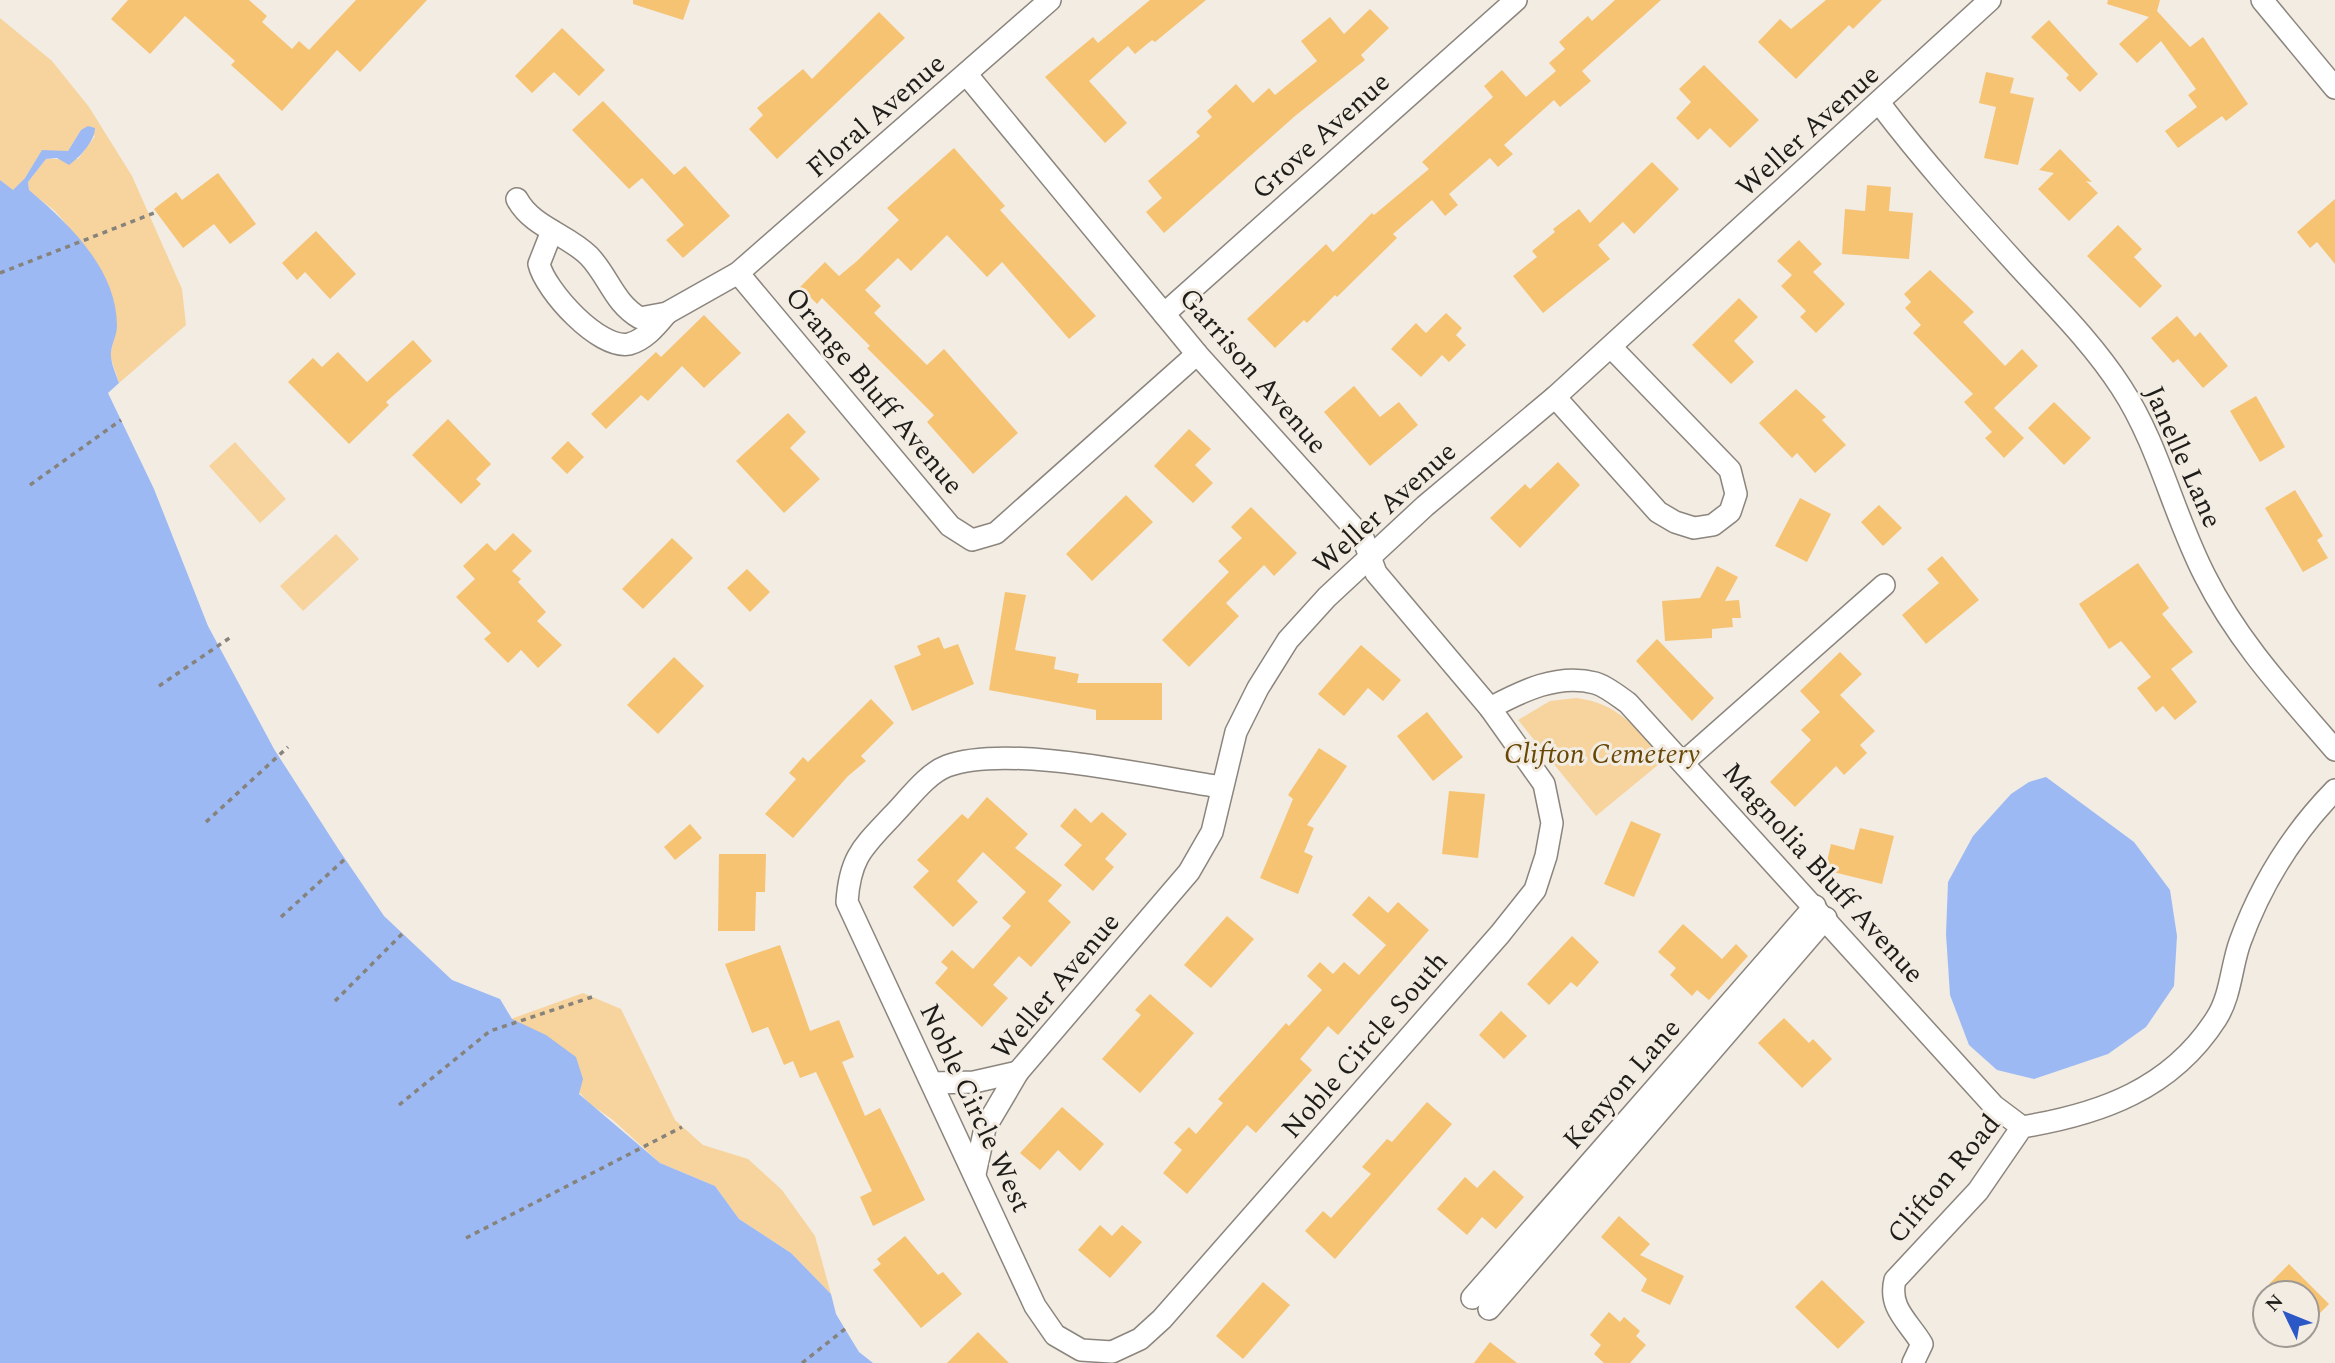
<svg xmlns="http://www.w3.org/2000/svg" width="2335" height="1363" font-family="Spectral,serif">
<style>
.green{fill:#f7d49e}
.water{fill:#9cb9f4}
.building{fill:#f6c373}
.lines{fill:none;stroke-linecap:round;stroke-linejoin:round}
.street-casing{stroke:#8b857d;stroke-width:24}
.path{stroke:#86827c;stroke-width:3.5;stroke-dasharray:5 5;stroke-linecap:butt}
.street{stroke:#fff;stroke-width:21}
.labels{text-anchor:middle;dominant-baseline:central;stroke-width:6;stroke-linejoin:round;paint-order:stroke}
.street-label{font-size:28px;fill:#1f1d19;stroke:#f2ece3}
.park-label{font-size:28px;font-style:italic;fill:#684704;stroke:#f2ece3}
</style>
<rect width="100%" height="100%" fill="#f2ece3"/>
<g class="green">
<polygon points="0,18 52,61 89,107 132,176 182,289 186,325 119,383 110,355 117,327 88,250 55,211 29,191 28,182 46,159 78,159 95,136 81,130 68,151 42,151 25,178 13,191 0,180"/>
<polygon points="235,442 286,499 260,523 209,466"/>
<polygon points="336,534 359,559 303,611 280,586"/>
<path d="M1576 698C1619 703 1637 729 1664 760L1596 816 1518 720 1550 701Z"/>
<polygon points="583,993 621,1009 675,1120 703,1145 748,1159 782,1190 815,1236 831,1294 791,1253 739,1219 715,1186 660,1163 613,1120 590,1104 511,1019"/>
</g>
<g class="water">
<path d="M88 126 95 128C95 141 79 158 69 165L57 158 46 159 28 182 29 190C69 224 117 269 117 326 117 335 112 343 111 352 110 362 116 374 119 383L108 393 154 489 208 626 274 749 339 850 384 916 452 980 500 999 512 1019 546 1035 576 1057 583 1079 579 1094 660 1163 715 1186 739 1219 791 1253 831 1294 836 1314 845 1329 859 1352 873 1363H0V180L13 190 25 178 42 150 68 151 81 130Z"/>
<polygon points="2046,777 2134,842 2170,890 2177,936 2174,986 2146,1027 2108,1054 2034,1079 1997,1070 1969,1045 1950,995 1946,934 1948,882 1973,836 2011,794 2029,782"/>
</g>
<g class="building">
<polygon points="128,0 249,0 267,16 262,22 292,49 299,41 309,50 356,0 427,0 360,72 337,50 282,111 231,65 235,61 185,16 150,54 111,19"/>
<polygon points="633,0 690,0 683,20 633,4"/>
<polygon points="1150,0 1206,0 1155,42 1152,40 1135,54 1128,46 1089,81 1127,123 1105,143 1045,77 1093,37 1098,43"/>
<polygon points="1615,0 1661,0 1582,71 1591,81 1560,107 1554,100 1504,145 1513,154 1498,167 1490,158 1449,194 1458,205 1445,216 1432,200 1393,234 1397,238 1337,297 1335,295 1307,323 1304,320 1275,348 1247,319 1326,244 1333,252 1372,213 1374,215 1429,169 1422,162 1493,97 1484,86 1502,70 1526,97 1556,71 1549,63 1565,49 1559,42 1588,16 1592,21"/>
<polygon points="1826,0 1882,0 1853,29 1849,25 1796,79 1758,42 1780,19 1791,29"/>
<polygon points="2108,0 2160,0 2157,11 2190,47 2203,37 2248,104 2226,121 2222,116 2178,148 2165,131 2197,107 2188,95 2196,89 2161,41 2137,63 2119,44 2149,17 2107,4"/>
<polygon points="1370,9 1389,28 1361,55 1365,60 1295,116 1164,233 1146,212 1162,198 1148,181 1200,136 1196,132 1212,117 1207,111 1236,84 1253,103 1269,88 1275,95 1317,61 1301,41 1330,17 1344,34"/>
<polygon points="879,12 905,38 777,159 749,129 763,115 757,108 803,69 812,79"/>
<polygon points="2049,20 2098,74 2080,92 2066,78 2069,75 2031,37"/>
<polygon points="562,28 605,70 579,96 554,72 532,93 515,76"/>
<polygon points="1704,65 1759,120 1730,148 1710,128 1698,140 1676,118 1691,102 1679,89"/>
<polygon points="1986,72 2014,78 2010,93 2034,98 2018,165 1984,158 1996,107 1979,103"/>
<polygon points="603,101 674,175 685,166 730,216 683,258 666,240 684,225 642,178 629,189 572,130"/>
<polygon points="954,148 1005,206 1000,210 1096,316 1069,339 1002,262 987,277 947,235 911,271 898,258 865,290 881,306 874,313 927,365 944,349 1018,433 973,474 927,422 934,415 867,348 870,346 822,298 817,304 800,287 825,262 839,276 857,261 899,220 887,208"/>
<polygon points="2060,149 2092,182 2086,181 2098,193 2069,221 2038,189 2054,173 2039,170"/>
<polygon points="1652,162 1679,189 1634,234 1623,222 1598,245 1610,259 1543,313 1513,276 1537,257 1532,251 1555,232 1553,229 1579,209 1590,223"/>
<polygon points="218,173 256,224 230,244 214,224 183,248 154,209 176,192 182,200"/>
<polygon points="1867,185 1891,187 1889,211 1913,213 1909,259 1842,254 1845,209 1865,211"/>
<polygon points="2335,199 2335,264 2317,242 2310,248 2297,232"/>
<polygon points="2118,225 2142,249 2134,257 2162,286 2140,308 2087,256"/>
<polygon points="316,231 356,274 330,299 305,272 297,280 282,263"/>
<polygon points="1799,240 1822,264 1813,272 1845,304 1816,333 1800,317 1806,311 1781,286 1792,275 1777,261"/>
<polygon points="1930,270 1974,312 1963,322 2005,366 2022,349 2038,366 1994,408 2024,438 2004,458 1985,438 1992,432 1964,402 1973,394 1913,333 1921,325 1905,308 1911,302 1904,294"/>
<polygon points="1739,298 1758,317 1734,341 1754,362 1731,384 1692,345"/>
<polygon points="1446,313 1462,328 1456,335 1466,345 1449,362 1442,355 1421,377 1391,349 1416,323 1426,333"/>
<polygon points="704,315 741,353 704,388 682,366 648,401 641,395 606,429 591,414 656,352 661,357"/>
<polygon points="2177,316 2195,337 2200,332 2228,366 2203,388 2178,359 2173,363 2151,338"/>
<polygon points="413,340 432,361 386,402 389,405 349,444 288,382 313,358 322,367 338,352 367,382"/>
<polygon points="1354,386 1380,417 1399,402 1418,425 1370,466 1324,412"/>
<polygon points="1796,389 1826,417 1822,420 1846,445 1815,473 1797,453 1792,458 1759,423"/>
<polygon points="2256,396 2285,447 2260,462 2230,411"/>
<polygon points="2054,402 2091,438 2064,465 2028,428"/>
<polygon points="788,413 806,432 790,448 820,479 784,513 736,461"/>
<polygon points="448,419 491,464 476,479 481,484 461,504 412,455"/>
<polygon points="1189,429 1211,449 1195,465 1213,483 1193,503 1154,466"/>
<polygon points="568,441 584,457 567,474 551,458"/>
<polygon points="1558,462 1580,485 1520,548 1490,518 1525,484 1530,489"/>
<polygon points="2295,490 2323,536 2317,540 2328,558 2303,572 2265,508"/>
<polygon points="1126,495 1153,522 1092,581 1066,554"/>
<polygon points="1800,498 1831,514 1807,562 1775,546"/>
<polygon points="1879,505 1902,528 1883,546 1861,522"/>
<polygon points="1251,507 1297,553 1274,576 1264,565 1226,603 1239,616 1189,667 1162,640 1229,572 1218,561 1242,538 1231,527"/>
<polygon points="513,533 532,551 512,571 521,579 518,582 546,612 537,621 562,645 538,668 521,650 508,663 484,639 491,633 456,597 475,579 463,566 487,543 495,551"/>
<polygon points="672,538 693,558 643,609 622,589"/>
<polygon points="1942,556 1979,600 1926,644 1902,615 1939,583 1927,569"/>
<polygon points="2138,563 2169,608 2162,614 2193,652 2171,669 2197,702 2175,720 2163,706 2156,712 2137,688 2151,677 2121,641 2109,649 2079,604"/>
<polygon points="1717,566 1738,577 1725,601 1739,600 1741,618 1732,618 1733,627 1712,629 1712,638 1665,641 1662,601 1700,598"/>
<polygon points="747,569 770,592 750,612 727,588"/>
<polygon points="1005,592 1026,595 1015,650 1056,657 1054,669 1079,674 1077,683 1162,683 1162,720 1096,720 1096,710 989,690"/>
<polygon points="939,637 944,649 958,644 974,684 912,711 894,666 921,655 917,646"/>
<polygon points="1657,639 1714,698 1692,721 1636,661"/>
<polygon points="1361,645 1401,680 1383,701 1368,688 1344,716 1318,694"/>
<polygon points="1840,652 1862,674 1840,695 1875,731 1860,745 1867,753 1844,775 1836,766 1795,807 1770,782 1811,740 1801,730 1820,712 1800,691"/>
<polygon points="674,657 704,686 658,734 627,705"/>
<polygon points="871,699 894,723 861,756 866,761 848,776 793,838 765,814 796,779 789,773 803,757 808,762"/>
<polygon points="1427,712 1463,757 1433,781 1397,736"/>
<polygon points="1319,748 1347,766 1307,825 1314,828 1304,852 1313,856 1298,894 1260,878 1293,799 1288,795"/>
<polygon points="1449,791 1485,794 1478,858 1442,854"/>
<polygon points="987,797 1028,834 1015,848 1062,885 1048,901 1071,922 1031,967 1019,956 993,985 1008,998 982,1027 935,983 948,968 941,962 952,950 973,969 1011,926 1002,918 1026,892 983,852 957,881 978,902 953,927 913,887 929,871 917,860 962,814 968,819"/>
<polygon points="1075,808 1091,823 1102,812 1127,834 1105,859 1114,867 1093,891 1064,865 1082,845 1060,826"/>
<polygon points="1631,821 1661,834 1634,897 1604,884"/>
<polygon points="690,824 702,838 675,860 664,847"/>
<polygon points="1860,828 1894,836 1882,884 1825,870 1831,844 1854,850"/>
<polygon points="719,854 766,854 765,892 756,892 755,931 718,931"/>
<polygon points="1369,896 1388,913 1398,902 1429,930 1338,1035 1328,1026 1300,1059 1312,1070 1256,1133 1247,1125 1187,1194 1163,1173 1182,1150 1174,1143 1189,1127 1196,1134 1223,1103 1218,1099 1286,1023 1289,1026 1322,990 1307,976 1320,962 1333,974 1344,962 1359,975 1386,945 1352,915"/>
<polygon points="1227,916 1254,939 1211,988 1184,965"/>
<polygon points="1683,924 1722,959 1736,944 1748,956 1709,1000 1697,990 1692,996 1670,975 1676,968 1658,952"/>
<polygon points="1572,936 1599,962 1577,987 1571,982 1549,1005 1527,984"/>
<polygon points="780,945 810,1031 839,1020 854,1057 842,1062 865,1116 880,1108 925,1200 873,1226 860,1197 872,1191 816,1072 800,1078 793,1061 784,1065 768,1027 752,1033 725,964"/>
<polygon points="1150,994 1194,1033 1140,1093 1102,1059 1141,1015 1135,1010"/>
<polygon points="1501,1011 1527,1036 1504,1059 1479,1035"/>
<polygon points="1784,1018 1809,1043 1813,1039 1832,1059 1802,1088 1758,1043"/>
<polygon points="1427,1102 1452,1124 1335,1259 1305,1231 1323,1211 1331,1218 1371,1174 1362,1167 1387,1139 1392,1142"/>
<polygon points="1062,1107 1104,1144 1080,1171 1058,1150 1040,1170 1020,1153"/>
<polygon points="1494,1170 1524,1197 1496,1229 1482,1217 1467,1235 1437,1209 1465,1177 1477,1188"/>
<polygon points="1619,1216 1650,1244 1640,1255 1684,1276 1670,1305 1641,1291 1647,1279 1601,1237"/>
<polygon points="1100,1225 1112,1236 1122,1225 1142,1242 1110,1278 1078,1250"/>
<polygon points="905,1236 938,1275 943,1272 962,1294 921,1328 873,1270 881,1264 877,1259"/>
<polygon points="2289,1264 2329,1304 2307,1326 2307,1293 2278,1293 2269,1284"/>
<polygon points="1822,1280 1865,1322 1838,1349 1795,1307"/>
<polygon points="1263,1282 1290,1305 1243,1359 1216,1336"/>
<polygon points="1609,1312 1620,1322 1624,1317 1640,1331 1636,1336 1646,1345 1630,1363 1604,1363 1594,1354 1601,1345 1590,1335"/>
<polygon points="978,1332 1009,1363 947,1363"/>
<polygon points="1490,1342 1517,1363 1474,1363"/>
</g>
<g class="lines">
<g class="street-casing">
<g id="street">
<polyline points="2262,0 2335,88"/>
<path d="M967 75 1197 354 1363 538 1376 573 1490 708 1544 784 1552 823 1546 856 1535 890 1500 934 1162 1319 1140 1339 1112 1352 1081 1350 1055 1335 1035 1306 847 902C850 857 863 847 892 816 908 800 926 774 947 766 1009 743 1153 777 1221 787"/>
<path d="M1880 104C1924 162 1972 215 2021 269 2056 307 2093 344 2121 387 2159 445 2173 514 2205 576 2238 642 2287 694 2335 750"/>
<path d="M517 199C532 227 567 234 589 256 609 277 614 303 640 318L667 313 738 273 1050 0"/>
<path d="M552 231 539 264C545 290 599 350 629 344 645 340 657 325 667 313"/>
<polyline points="738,273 950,526 972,540 996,533 1197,354"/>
<polyline points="1164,314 1516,0"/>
<polyline points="1555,397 1658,512 1675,522 1694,528 1713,525 1730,512 1736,494 1730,470 1611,347"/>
<path d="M1490 708C1522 691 1558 673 1595 683 1606 686 1618 696 1628 703L1994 1106 2022 1127"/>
<polyline points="1685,761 1884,585"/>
<polyline points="932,1083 974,1082 1018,1072"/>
<polyline points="975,1174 985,1128 1018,1072 1189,872 1212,832 1236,732 1258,688 1288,640 1327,597 1425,506 1555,397 1990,0"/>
<polyline points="1472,1298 1815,906"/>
<polyline points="1489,1309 1826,918"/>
<path d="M1913 1363 1922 1344C1909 1322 1888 1308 1895 1280L1978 1191 2022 1127C2101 1114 2171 1089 2216 1019 2231 996 2231 967 2240 942 2261 884 2292 834 2335 790"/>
</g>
</g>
<g class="path">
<polyline points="0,273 154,213"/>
<polyline points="30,485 121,420"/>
<polyline points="159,686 231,637"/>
<polyline points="206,822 288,747"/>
<polyline points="281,917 345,859"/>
<polyline points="335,1001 402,934"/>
<polyline points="399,1105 490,1031 592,997"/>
<polyline points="466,1238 682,1127"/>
<polyline points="802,1363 845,1329"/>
</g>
<use href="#street" class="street"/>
</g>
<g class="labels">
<g class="street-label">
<text transform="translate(876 116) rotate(-41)">Floral Avenue</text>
<text transform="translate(1808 131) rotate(-42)">Weller Avenue</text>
<text transform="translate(1321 136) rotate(-42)">Grove Avenue</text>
<text transform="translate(1253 371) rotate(49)">Garrison Avenue</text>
<text transform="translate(874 391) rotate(50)">Orange Bluff Avenue</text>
<text transform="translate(2183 457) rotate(66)">Janelle Lane</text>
<text transform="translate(1385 508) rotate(-42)">Weller Avenue</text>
<text transform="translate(1823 873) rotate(48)">Magnolia Bluff Avenue</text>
<text transform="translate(1056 986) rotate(-50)">Weller Avenue</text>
<text transform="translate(1365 1045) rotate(-49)">Noble Circle South</text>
<text transform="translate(1622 1084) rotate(-49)">Kenyon Lane</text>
<text transform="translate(975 1108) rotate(65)">Noble Circle West</text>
<text transform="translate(1944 1179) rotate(-50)">Clifton Road</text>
</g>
<g class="park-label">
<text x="1602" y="754">Clifton Cemetery</text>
</g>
</g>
<g transform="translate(2286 1314) rotate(313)"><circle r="33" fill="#f2ece3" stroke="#9e9992" stroke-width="2"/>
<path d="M0-5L12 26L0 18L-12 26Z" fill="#2c57c6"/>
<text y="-10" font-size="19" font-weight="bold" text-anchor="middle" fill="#1f1d19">N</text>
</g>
</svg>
